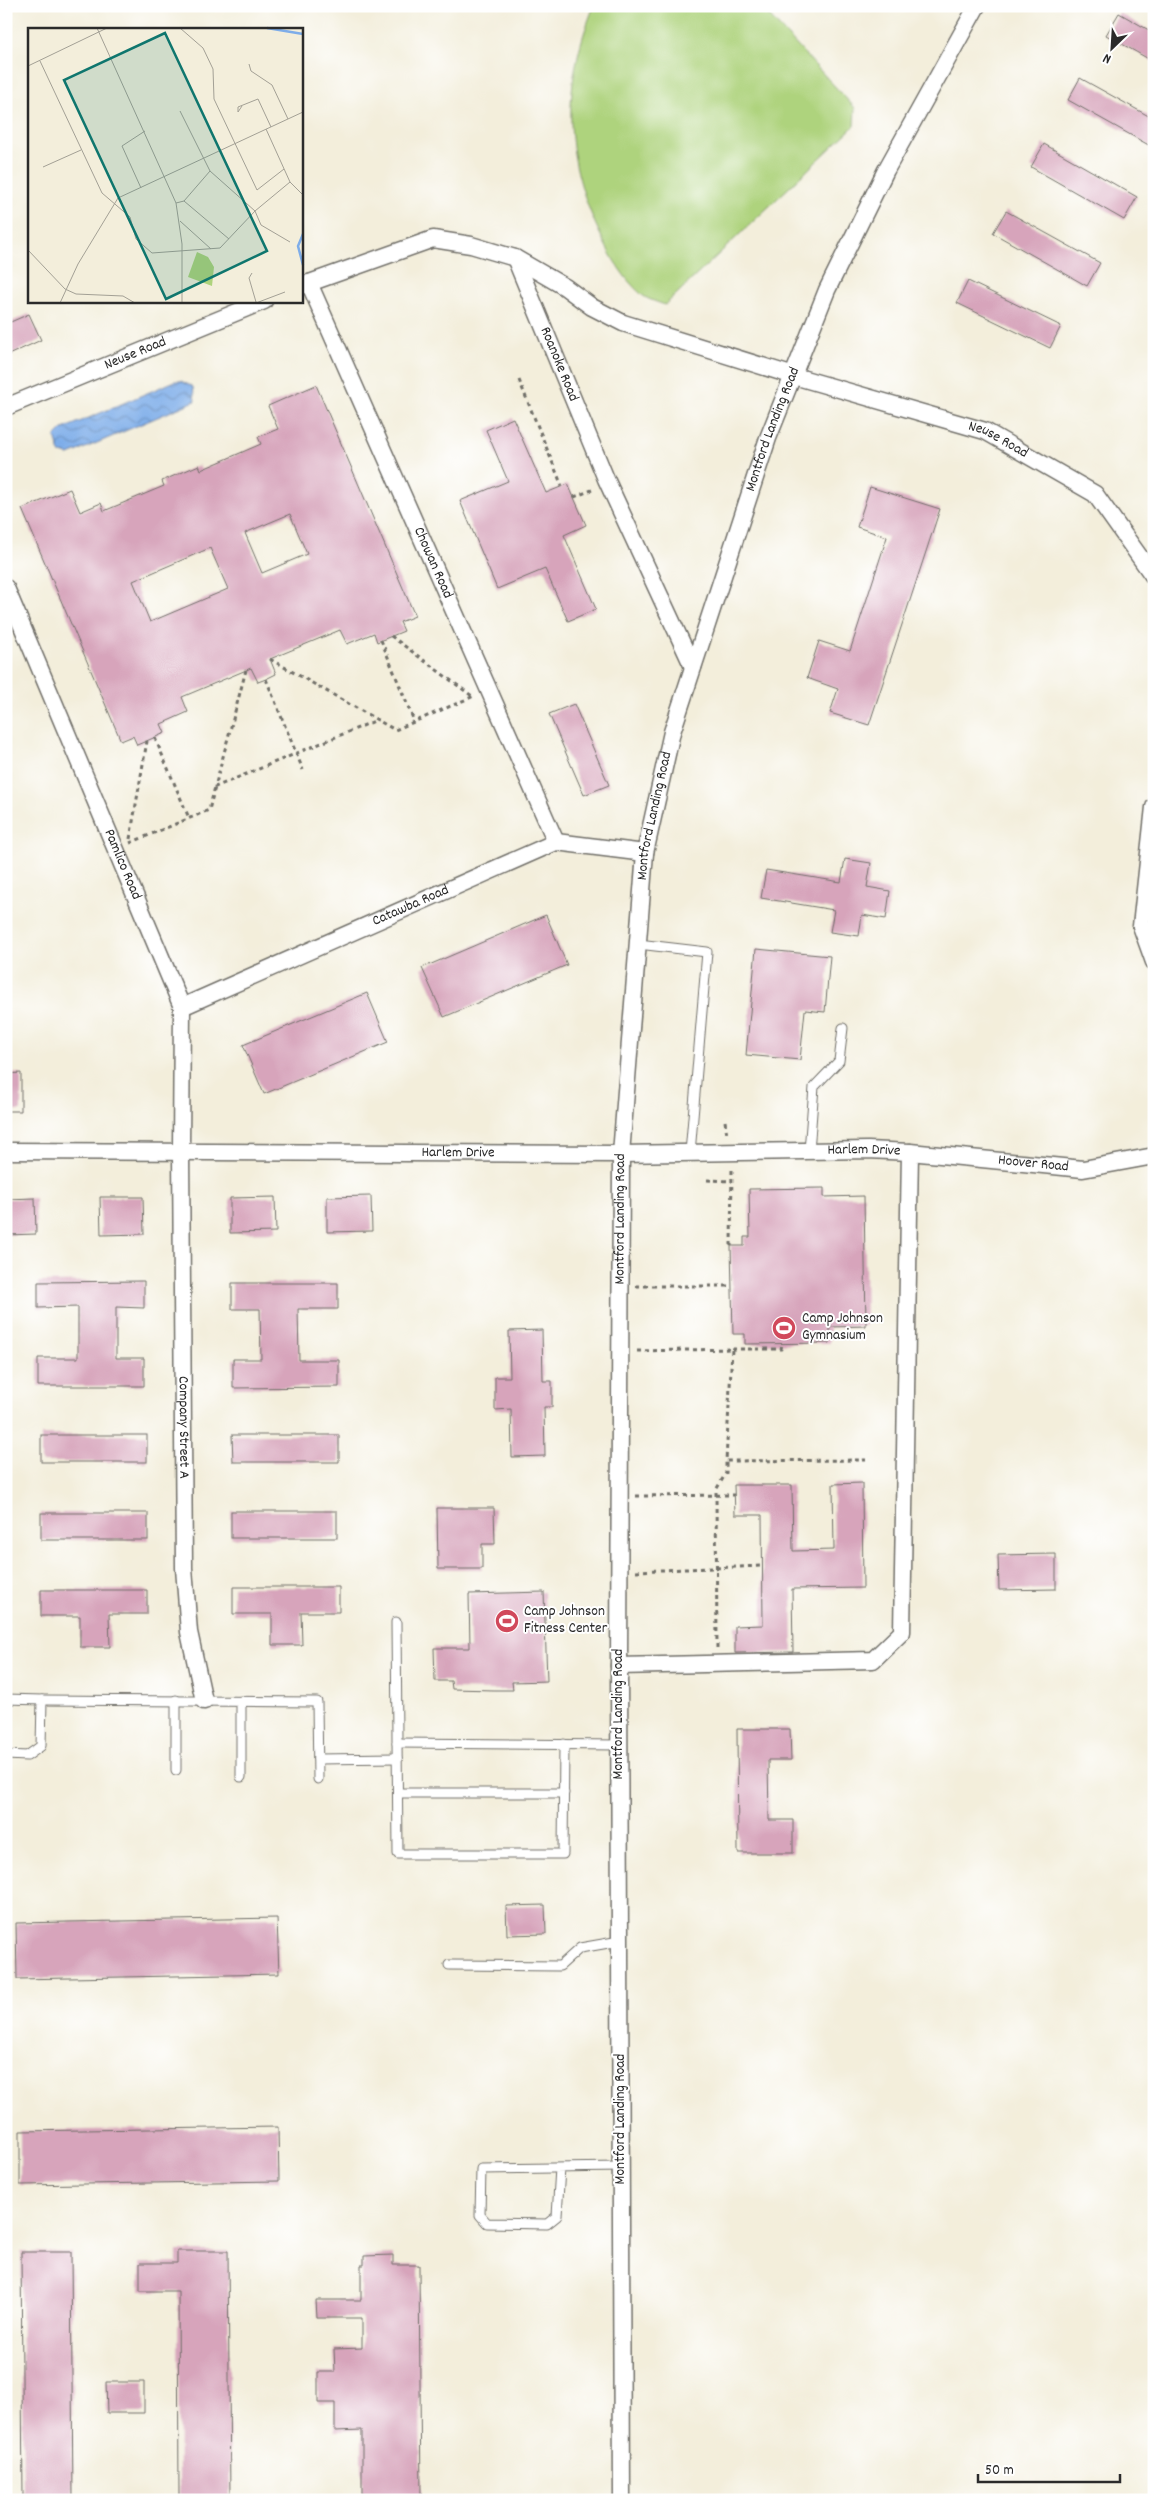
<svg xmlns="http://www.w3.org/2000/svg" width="1160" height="2506" font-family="Dekko,sans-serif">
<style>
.pitch{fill:#aed37d;stroke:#6c7f54}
.water{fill:url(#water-waves);stroke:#546c8a}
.building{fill:#d7a4bb;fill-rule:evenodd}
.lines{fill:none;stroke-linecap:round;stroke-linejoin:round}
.lane-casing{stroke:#716f69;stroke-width:11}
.street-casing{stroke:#716f69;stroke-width:19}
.path{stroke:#716f69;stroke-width:3;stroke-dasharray:4 4;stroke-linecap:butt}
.lane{stroke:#fff;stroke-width:9}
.street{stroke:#fff;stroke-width:16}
.labels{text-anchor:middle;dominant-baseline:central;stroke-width:4;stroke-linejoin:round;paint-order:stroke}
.street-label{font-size:15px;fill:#2b2b2b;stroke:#fff}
.poi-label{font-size:15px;fill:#2b2b2b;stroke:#fff;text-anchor:start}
.inset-river{fill:none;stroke:#7eade9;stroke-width:2.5}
.inset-road{fill:none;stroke:#a3a095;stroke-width:1}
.view{fill:#0f766e;fill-opacity:0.15;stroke:#0f766e;stroke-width:2.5}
.inset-edge{fill:none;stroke:#2b2b2b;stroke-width:2.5}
</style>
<defs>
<pattern id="water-waves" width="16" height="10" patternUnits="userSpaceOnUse" patternTransform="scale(1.25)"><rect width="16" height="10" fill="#7eade9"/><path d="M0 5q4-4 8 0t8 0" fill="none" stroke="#678dbd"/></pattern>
</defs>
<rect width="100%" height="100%" fill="#fff"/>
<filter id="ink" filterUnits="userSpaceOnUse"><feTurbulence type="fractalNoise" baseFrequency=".02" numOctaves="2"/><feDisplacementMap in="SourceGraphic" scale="10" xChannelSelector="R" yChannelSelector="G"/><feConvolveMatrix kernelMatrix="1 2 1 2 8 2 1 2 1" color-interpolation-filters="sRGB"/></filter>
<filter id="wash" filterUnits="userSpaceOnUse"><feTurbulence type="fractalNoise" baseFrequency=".0096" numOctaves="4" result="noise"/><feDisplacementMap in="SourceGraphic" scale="20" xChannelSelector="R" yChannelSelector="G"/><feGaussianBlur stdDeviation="1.12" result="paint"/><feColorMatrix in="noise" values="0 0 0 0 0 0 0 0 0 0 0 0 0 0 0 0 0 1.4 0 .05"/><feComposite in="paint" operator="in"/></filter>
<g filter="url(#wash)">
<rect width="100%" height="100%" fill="#f3eedb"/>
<path class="pitch" d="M594 6H760L855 108 854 126 665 305C657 302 646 299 641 294 624 279 611 257 602 238 563 159 561 87 594 6Z"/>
<polygon class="water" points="175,381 181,381 193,387 195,401 69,455 60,453 55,437 63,429"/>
<g id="blocks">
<g class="building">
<polygon points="1119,13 1154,33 1154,62 1106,35"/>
<polygon points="1080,78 1154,119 1154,148 1068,100"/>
<polygon points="1044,144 1137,197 1124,220 1031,167"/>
<polygon points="1006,211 1100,263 1087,286 993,233"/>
<polygon points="968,281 1061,326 1050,348 957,303"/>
<polygon points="29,314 41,340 6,356 6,324"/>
<path d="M316 385 415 616 400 622 404 631 377 642 374 633 347 644 340 630 270 659 276 674 266 679 258 682 251 668 182 697 188 712 161 724 165 733 137 745 133 736 121 741 22 509 70 489 80 512 101 503 104 511 164 486 162 481 199 465 201 470 261 444 258 437 278 429 268 406ZM290 514 307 554 262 573 245 533ZM210 548 228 589 150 622 133 581Z"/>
<polygon points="513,418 546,493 568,484 586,525 564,535 596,609 568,621 545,569 497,589 460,501 508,481 486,430"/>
<polygon points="870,487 940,509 869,725 830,713 838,689 807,678 819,641 850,651 887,537 857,527"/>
<polygon points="574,704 609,785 584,795 549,714"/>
<polygon points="845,859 871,863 867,887 890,891 886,919 862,915 859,936 830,932 834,910 761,898 766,870 841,882"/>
<polygon points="546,915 567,965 444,1017 422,968"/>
<polygon points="756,949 830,956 825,1012 805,1010 800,1060 746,1055"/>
<polygon points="367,993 388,1042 264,1094 243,1045"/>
<polygon points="21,1073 21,1111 6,1111 6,1074"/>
<polygon points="824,1188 824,1197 864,1196 866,1326 830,1327 830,1343 745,1344 745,1334 733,1334 731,1246 744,1246 744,1237 750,1237 749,1189"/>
<polygon points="371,1196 372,1231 327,1232 327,1197"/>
<polygon points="100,1197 143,1197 144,1234 101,1235"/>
<polygon points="275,1197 276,1232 230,1233 230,1198"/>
<polygon points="35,1198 36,1234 6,1235 6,1199"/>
<polygon points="144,1281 144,1308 116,1307 116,1358 144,1358 144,1386 38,1386 38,1358 78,1358 78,1307 38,1308 38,1282"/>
<polygon points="232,1283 338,1283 338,1309 298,1309 299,1360 339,1360 339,1387 233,1388 233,1359 261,1359 260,1309 232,1309"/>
<polygon points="542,1330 543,1381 552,1381 552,1407 544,1407 545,1456 512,1457 511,1409 495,1410 495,1377 510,1377 509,1331"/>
<rect x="41" y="1435" width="106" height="27"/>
<polygon points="232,1435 339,1435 339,1462 233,1462"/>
<polygon points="862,1483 863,1588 792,1589 793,1652 735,1653 735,1626 763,1625 762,1515 735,1515 734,1485 792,1485 793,1551 834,1550 833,1484"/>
<polygon points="437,1508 494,1508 495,1544 482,1544 482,1569 438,1569"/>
<rect x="231" y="1511" width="106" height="27"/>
<rect x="41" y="1513" width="107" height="27"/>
<polygon points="1056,1554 1056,1589 999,1590 998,1555"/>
<polygon points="233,1587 339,1587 339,1612 301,1612 302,1645 272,1645 272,1614 233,1614"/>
<polygon points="41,1590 147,1590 147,1614 109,1614 110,1647 80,1647 80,1616 41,1616"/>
<polygon points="544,1592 547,1681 512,1682 513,1690 494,1690 452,1689 451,1681 435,1681 434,1648 470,1648 469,1594"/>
<polygon points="737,1729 790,1729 791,1760 768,1760 769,1820 793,1820 793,1853 738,1853"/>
<polygon points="545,1905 546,1934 507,1935 506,1906"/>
<polygon points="277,1918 279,1974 17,1979 16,1923"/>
<polygon points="278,2127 279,2181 20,2185 20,2131"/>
<polygon points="177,2251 228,2251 230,2500 179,2500 178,2291 140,2291 140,2263 177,2263"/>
<polygon points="21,2252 71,2252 73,2500 23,2500"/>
<polygon points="393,2255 393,2265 419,2265 421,2500 362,2500 362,2430 335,2431 335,2403 318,2403 318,2372 335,2372 334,2349 362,2348 362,2318 317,2318 316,2300 361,2300 361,2265 364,2265 364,2256"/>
<polygon points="106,2382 144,2382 144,2413 107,2413"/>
</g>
</g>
</g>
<g filter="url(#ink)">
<use href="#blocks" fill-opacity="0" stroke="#716f69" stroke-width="1"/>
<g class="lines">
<g class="lane-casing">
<g id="lane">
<polyline points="638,944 707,952 690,1153"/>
<polyline points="809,1151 814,1087 839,1061 843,1028"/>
<polyline points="396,1622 398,1854 563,1854 564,1744"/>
<polyline points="6,1699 42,1700 41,1746 27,1756 6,1755"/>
<polyline points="42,1700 317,1702 318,1779"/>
<polyline points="397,1743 619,1745"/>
<polyline points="318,1759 397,1758"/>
<polyline points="176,1770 176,1700"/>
<polyline points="241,1777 241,1701"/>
<polyline points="398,1793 564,1793"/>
<polyline points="449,1965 560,1966 580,1948 620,1941"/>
<polyline points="560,2168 557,2216 547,2224 487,2223 480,2215 481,2169 621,2167"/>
</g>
</g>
<g class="street-casing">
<g id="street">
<path id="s1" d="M515 258 606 479 693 667"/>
<path id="s2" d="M309 283 556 842"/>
<path id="s3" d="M301 286 433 239 471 245 515 258 565 287 592 307 623 323 794 376 985 431 1095 494 1154 577"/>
<path id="s4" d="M6 407 264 301"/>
<path id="s5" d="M6 588 182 1007 181 1152 184 1568 189 1632 204 1701"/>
<polyline points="1154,807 1141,926 1154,962"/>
<path id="s6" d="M182 1007 556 842 645 853"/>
<path id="s7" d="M6 1151 621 1154 868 1150 910 1152 1083 1169 1154 1156"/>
<polyline points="619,1666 873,1660 902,1632 910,1152"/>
<path id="s8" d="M622 2500 619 1666 621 1154 645 853 672 732 768 438 827 290 886 170 977 6"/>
</g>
</g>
<g class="path">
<polyline points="519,380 562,486"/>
<polyline points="574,497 592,490"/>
<polyline points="391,636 472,696"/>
<polyline points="381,640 414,721"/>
<polyline points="270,659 395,730 474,696"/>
<polyline points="246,670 215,787 377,720"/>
<polyline points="266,679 303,770"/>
<polyline points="155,738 189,818"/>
<polyline points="130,839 147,741"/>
<polyline points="130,843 209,810 215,787"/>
<polyline points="725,1121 727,1135"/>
<polyline points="707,1180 732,1181"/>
<polyline points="731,1246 732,1169"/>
<polyline points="636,1286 732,1286"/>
<polyline points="732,1349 781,1349 782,1344"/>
<polyline points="637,1351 732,1349 726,1461 866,1460"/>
<polyline points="636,1496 734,1495"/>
<polyline points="636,1571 762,1566"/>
<polyline points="717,1648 716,1490 726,1473 726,1461"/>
</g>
<use href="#lane" class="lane"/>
<use href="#street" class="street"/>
</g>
</g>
<defs>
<g id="stadium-disc" transform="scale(1.25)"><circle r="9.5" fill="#d1495b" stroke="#fff"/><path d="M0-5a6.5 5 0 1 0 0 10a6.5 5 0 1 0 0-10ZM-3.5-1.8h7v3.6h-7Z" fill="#fff"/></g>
</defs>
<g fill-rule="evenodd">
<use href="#stadium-disc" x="784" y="1328"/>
<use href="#stadium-disc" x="507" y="1621"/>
</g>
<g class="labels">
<g class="street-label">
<text stroke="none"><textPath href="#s4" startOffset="140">Neuse Road</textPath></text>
<text stroke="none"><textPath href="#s1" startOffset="115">Roanoke Road</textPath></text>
<text stroke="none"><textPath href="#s8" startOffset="2091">Montford Landing Road</textPath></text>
<text stroke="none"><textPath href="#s3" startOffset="744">Neuse Road</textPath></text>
<text stroke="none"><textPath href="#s2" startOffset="306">Chowan Road</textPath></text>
<text stroke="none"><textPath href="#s8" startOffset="1686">Montford Landing Road</textPath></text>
<text stroke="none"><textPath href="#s5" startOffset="300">Pamlico Road</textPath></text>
<text stroke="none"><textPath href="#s6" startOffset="250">Catawba Road</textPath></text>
<text stroke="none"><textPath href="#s7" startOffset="858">Harlem Drive</textPath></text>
<text stroke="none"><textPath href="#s7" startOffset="452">Harlem Drive</textPath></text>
<text stroke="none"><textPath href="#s7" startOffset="1028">Hoover Road</textPath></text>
<text stroke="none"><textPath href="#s8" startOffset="1281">Montford Landing Road</textPath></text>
<text stroke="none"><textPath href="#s5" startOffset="875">Company Street A</textPath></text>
<text transform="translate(619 1714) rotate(-90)">Montford Landing Road</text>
<text transform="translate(621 2119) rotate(-90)">Montford Landing Road</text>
</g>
<g class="poi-label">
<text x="802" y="1319">Camp Johnson<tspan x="802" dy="17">Gymnasium</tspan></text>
<text x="524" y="1612">Camp Johnson<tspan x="524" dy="17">Fitness Center</tspan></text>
</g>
</g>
<g transform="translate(28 28)">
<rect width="275" height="275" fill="#f3eedb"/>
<path d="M169 224 180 229 186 239 184 258 160 249Z" fill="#aed37d"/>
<path class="inset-river" d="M239 0 275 6M275 206 270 218 275 237"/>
<path class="inset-road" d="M69 0 148 175 154 216V275M152 0 175 20 185 41 186 71 229 162 256 141M12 33 74 165 102 189 108 211 124 225 192 220 227 183 262 154M221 36 223 43 244 57 260 91M0 38 79 0M214 78 210 84V79L230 71 243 99M152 83 182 143 227 183 233 197 262 214M238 101 262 154 275 167M15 139 53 122M113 160 94 118 117 103M156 173 201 211M148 175 156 173 182 143M152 193 183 221M0 222 37 261 48 266 95 268 107 275M224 245 221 250 228 274M32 275 50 236 90 170 275 84M228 275 257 264"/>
<path class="view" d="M137 5 239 223 138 271 36 52Z"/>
<rect width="275" height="275" class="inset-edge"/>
</g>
<rect width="1160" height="2506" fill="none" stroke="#fff" stroke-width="25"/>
<g transform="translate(1112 48) rotate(205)" stroke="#ffffff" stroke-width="4" paint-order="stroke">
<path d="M0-4L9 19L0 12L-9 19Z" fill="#2b2b2b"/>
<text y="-8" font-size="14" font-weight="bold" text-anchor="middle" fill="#2b2b2b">N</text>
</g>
<path d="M978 2474v8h142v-8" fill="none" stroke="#2b2b2b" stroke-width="2.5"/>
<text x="985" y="2474" font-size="15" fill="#2b2b2b" stroke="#ffffff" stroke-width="4" paint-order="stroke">50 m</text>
</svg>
